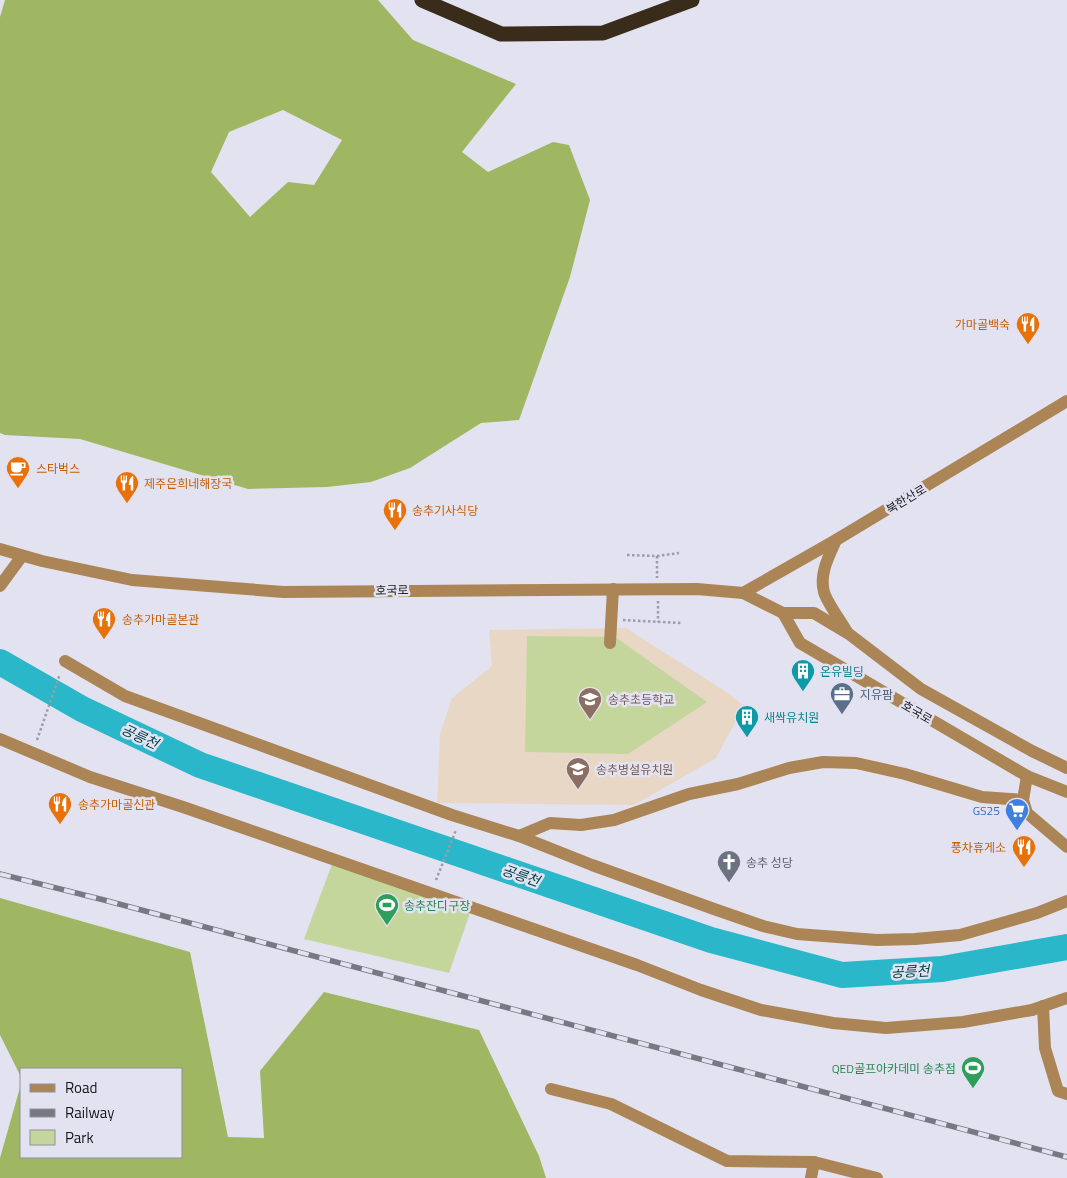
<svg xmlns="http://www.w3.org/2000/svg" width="1067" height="1178" font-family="'Titillium Web','Noto Sans KR',sans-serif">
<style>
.education{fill:#e9d7c6}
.green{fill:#c4d69c}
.forest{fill:#9fb762;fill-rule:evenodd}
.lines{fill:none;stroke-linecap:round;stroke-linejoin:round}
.stream{stroke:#248795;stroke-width:4.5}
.river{stroke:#2ab7c9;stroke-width:26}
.path{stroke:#9c9ba6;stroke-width:2.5;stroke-dasharray:2.5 2.5;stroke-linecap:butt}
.minor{stroke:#ab8556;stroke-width:12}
.highway{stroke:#3a2c1b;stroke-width:15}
.rail-casing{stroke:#797882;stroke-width:5.5}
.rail{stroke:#e3e2f1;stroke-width:4;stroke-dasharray:11;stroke-linecap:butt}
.labels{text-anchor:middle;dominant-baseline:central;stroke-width:5;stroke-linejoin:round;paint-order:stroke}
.food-label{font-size:12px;fill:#c56008;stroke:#e3e2f1;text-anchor:start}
.street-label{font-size:12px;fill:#16161b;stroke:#e3e2f1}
.culture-label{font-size:12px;fill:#0d838f;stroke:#e3e2f1;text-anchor:start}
.service-label{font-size:12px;fill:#4e5e75;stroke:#e3e2f1;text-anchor:start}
.education-label{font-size:12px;fill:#785e54;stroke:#e3e2f1;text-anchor:start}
.shop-label{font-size:12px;fill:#366cbe;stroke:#e3e2f1;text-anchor:end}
.worship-label{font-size:12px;fill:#5b616d;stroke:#e3e2f1;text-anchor:start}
.leisure-label{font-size:12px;fill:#27864d;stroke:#e3e2f1;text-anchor:start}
.water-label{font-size:14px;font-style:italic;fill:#024149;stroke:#e3e2f1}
</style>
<rect width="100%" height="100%" fill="#e3e2f1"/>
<polygon class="education" points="626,628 728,693 744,706 716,758 634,805 437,803 440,734 452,698 492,666 489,630"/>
<g class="green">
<polygon points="527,636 615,637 707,702 628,754 525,752"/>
<polygon points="332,864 470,913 449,973 304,939"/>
</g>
<g class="forest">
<path d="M5 0H378L413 40 516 84 462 152 488 172 553 142 569 145 590 200 570 277 519 420 481 423 410 468 371 482 327 487 248 489 80 439 5 435 0 433V17ZM283 110 342 140 314 185 288 182 250 217 211 172 229 132Z"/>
<polygon points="0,898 190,952 228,1137 264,1138 260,1071 324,992 479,1030 539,1156 546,1178 0,1178 0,1158 21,1084 21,1157 181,1157 181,1069 21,1069 21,1077 0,1035"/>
</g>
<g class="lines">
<polyline class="stream" points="0,669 9,667"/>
<polyline class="river" points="0,662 82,709 200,765 711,940 842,975 942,969 1067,947"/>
<g class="path">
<polyline points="627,555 657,556 679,553"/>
<polyline points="657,556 657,578"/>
<polyline points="658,601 658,622"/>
<polyline points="623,620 681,623"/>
<polyline points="37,740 60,674"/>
<polyline points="436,880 456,830"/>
</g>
<g class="minor">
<path d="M836 540C829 556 819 574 824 592 826 601 842 623 847 632"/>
<polyline points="0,549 42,561 132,580 283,592 697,589 743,593 783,613 814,613 849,634 921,689 1032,751 1067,768"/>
<polyline points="0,586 22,556"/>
<polyline points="743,593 836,540 1067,401"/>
<polyline points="783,613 800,643 1027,776 1067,792"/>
<polyline points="610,643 613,589"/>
<polyline points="65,661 125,696 452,815 519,836 592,865 714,909 763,926 797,934 877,940 915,939 960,935 1037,913 1067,901"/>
<polyline points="0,739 90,777 183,807 637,965 701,990 761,1010 833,1023 886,1028 963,1022 1032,1010 1067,998"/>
<polyline points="1027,776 1023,800 1027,813 1067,847"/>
<polyline points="519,836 550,823 581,825 614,820 689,794 738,784 789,768 823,762 856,763 905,774 982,797 1023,800"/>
<polyline points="1043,1006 1045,1048 1058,1091 1067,1094"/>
<polyline points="551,1089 611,1104 727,1161 814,1162"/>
<polyline points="811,1178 814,1162 877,1178"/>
</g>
<polyline class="highway" points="422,0 501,34 603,33 692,0"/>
<g class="rail-casing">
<polyline id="rail" points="0,874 104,900 1067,1157"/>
</g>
<use href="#rail" class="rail"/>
</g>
<defs>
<g id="restaurant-pin" transform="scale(1.25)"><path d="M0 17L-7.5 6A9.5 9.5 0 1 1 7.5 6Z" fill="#e8710a" stroke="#e3e2f1"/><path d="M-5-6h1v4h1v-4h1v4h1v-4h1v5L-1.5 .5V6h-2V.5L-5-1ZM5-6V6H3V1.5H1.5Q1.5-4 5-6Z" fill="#fff"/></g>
<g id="cafe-pin" transform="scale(1.25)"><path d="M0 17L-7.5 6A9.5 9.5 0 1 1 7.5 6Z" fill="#e8710a" stroke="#e3e2f1"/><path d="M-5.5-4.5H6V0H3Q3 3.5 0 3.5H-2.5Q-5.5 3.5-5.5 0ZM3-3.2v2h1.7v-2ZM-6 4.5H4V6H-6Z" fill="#fff"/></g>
<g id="building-pin" transform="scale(1.25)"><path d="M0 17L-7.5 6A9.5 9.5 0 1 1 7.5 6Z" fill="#0f9aa8" stroke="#e3e2f1"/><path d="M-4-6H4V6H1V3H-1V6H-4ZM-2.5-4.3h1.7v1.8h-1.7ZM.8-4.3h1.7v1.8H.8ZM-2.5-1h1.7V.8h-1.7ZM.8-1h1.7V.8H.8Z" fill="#fff"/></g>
<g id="office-pin" transform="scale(1.25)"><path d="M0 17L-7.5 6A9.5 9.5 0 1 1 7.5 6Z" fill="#5c6f8a" stroke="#e3e2f1"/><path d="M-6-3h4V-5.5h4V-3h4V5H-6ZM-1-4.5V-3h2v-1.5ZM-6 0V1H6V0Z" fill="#fff"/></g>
<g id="school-pin" transform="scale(1.25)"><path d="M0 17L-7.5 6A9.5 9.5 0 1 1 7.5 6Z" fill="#8d6e63" stroke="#e3e2f1"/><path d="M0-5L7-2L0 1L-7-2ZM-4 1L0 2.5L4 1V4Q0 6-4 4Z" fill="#fff"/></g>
<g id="supermarket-pin" transform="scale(1.25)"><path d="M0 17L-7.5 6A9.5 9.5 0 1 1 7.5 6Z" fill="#3f7fe0" stroke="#e3e2f1"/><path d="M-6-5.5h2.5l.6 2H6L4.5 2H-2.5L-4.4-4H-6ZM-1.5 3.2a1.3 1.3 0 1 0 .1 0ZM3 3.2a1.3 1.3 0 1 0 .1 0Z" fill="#fff"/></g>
<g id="church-pin" transform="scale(1.25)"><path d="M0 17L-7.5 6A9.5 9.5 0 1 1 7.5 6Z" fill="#6b7280" stroke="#e3e2f1"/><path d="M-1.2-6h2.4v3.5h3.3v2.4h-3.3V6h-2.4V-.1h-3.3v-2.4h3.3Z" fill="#fff"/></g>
<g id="stadium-pin" transform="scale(1.25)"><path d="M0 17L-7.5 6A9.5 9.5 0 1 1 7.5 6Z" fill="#2e9e5b" stroke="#e3e2f1"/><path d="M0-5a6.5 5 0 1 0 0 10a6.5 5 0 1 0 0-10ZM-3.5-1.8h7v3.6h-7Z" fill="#fff"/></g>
</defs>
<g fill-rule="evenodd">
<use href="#restaurant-pin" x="1028" y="324"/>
<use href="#cafe-pin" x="18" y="468"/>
<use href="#restaurant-pin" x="127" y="483"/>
<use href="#restaurant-pin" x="395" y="510"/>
<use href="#restaurant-pin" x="104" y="619"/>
<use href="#building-pin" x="803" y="671"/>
<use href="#office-pin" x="842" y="694"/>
<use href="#school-pin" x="590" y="699"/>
<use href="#building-pin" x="747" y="717"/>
<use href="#school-pin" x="578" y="769"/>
<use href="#restaurant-pin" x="60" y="804"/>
<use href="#supermarket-pin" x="1017" y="810"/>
<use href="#restaurant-pin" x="1024" y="847"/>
<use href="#church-pin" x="729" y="862"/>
<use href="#stadium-pin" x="387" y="905"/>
<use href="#stadium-pin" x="973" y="1068"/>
</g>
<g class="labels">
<g class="food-label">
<text x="1010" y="324" text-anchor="end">가마골백숙</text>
<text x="36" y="468">스타벅스</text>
<text x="144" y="483">제주은희네해장국</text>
<text x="412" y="510">송추기사식당</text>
<text x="122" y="619">송추가마골본관</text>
<text x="78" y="804">송추가마골신관</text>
<text x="1006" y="847" text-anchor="end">풍차휴게소</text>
</g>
<g class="street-label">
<text transform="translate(906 499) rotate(-31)">북한산로</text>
<text transform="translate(392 590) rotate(-1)">호국로</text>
<text transform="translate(917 712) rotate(30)">호국로</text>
</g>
<g class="culture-label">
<text x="820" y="671">온유빌딩</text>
<text x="764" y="717">새싹유치원</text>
</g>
<g class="service-label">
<text x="860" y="694">지유팜</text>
</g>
<g class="education-label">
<text x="608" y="699">송추초등학교</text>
<text x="596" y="769">송추병설유치원</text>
</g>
<g class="shop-label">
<text x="1000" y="810">GS25</text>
</g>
<g class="worship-label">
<text x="746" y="862">송추 성당</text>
</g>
<g class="leisure-label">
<text x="404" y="905">송추잔디구장</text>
<text x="956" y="1068" text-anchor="end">QED골프아카데미 송추점</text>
</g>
<g class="water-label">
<text transform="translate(140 736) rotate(25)">공릉천</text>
<text transform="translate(521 875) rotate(19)">공릉천</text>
<text transform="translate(910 971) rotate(-3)">공릉천</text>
</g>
</g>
<rect x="20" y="1068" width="162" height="90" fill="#e3e2f1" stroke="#91909b"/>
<rect x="30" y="1084" width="25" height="8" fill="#ab8556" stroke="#91909b"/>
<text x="65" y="1093" font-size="15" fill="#16161b">Road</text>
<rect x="30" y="1109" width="25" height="8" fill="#797882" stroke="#91909b"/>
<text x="65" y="1118" font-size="15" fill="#16161b">Railway</text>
<rect x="30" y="1130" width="25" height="15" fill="#c4d69c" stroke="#91909b"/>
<text x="65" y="1143" font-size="15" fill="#16161b">Park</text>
</svg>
